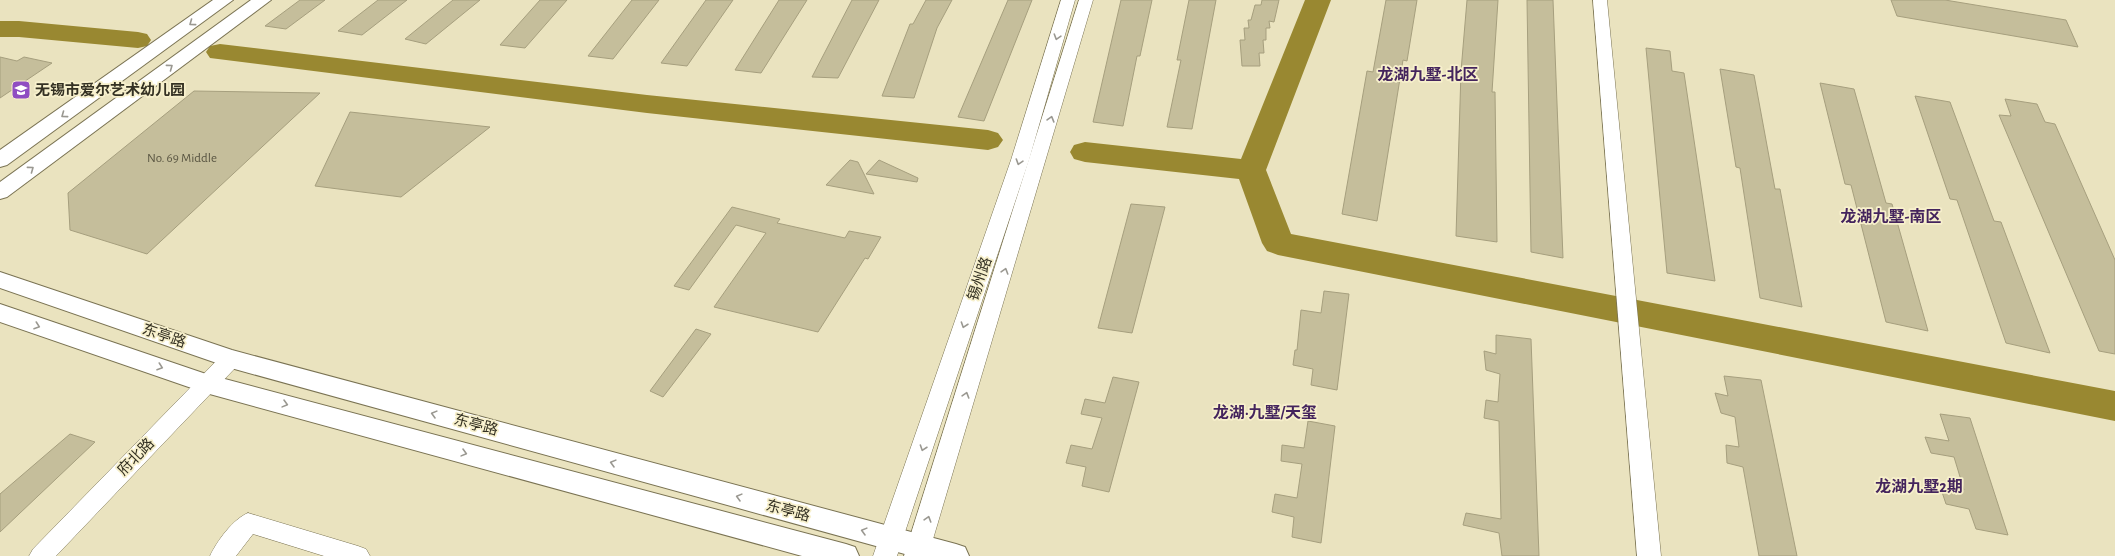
<svg xmlns="http://www.w3.org/2000/svg" width="2115" height="556" font-family="'Alegreya Sans','Noto Sans SC',sans-serif">
<style>
.lines{fill:none;stroke-linecap:round;stroke-linejoin:round}
.river{fill:#998831;fill-rule:evenodd}
.building{fill:#c5be9b;stroke:#a69f7e}
.minor-casing{stroke:#7a7353;stroke-width:1}
.major-casing{stroke:#7a7353;stroke-width:2}
.minor{fill:#fff;fill-rule:evenodd}
.major{fill:#fff;fill-rule:evenodd}
.oneway{stroke:#9a9891}
.labels{text-anchor:middle;dominant-baseline:central;stroke-width:3.5;stroke-linejoin:round;paint-order:stroke}
.number-label{font-size:13px;fill:#585441}
.poi-label{font-size:15px;font-weight:bold;fill:#343123;stroke:#f7f0cc;text-anchor:start}
.street-label{font-size:15px;fill:#343123;stroke:#f7f0cc}
.neighbourhood-label{font-size:16px;font-weight:bold;fill:#44245d;stroke:#f7f0cc}
</style>
<rect width="100%" height="100%" fill="#eae3bf"/>
<g class="lines">
<g class="river">
<polygon points="1305,0 1331,0 1266,170 1291,234 2115,391 2115,421 1278,255 1267,251 1262,243 1239,179 1085,162 1074,159 1070,152 1074,145 1085,142 1241,159"/>
<polygon points="0,21 19,21 138,32 147,34 151,40 147,46 138,48 19,37 0,37"/>
<polygon points="220,44 647,95 988,130 998,133 1003,140 998,147 988,150 647,113 210,58 206,52 210,46"/>
</g>
</g>
<g class="building">
<polygon points="300,0 325,0 286,29 265,26"/>
<polygon points="378,0 407,0 362,35 338,31"/>
<polygon points="453,0 480,0 426,44 405,39"/>
<polygon points="540,0 567,0 525,48 500,45"/>
<polygon points="632,0 659,0 613,59 588,56"/>
<polygon points="706,0 733,0 687,66 661,63"/>
<polygon points="779,0 807,0 761,73 735,70"/>
<polygon points="852,0 879,0 838,78 812,77"/>
<polygon points="926,0 952,0 937,28 914,98 882,96 910,24 913,24"/>
<polygon points="1008,0 1032,0 984,121 958,117"/>
<polygon points="1121,0 1152,0 1140,56 1137,56 1123,126 1093,122"/>
<polygon points="1189,0 1216,0 1192,129 1167,127 1181,60 1177,60"/>
<polygon points="1262,0 1279,0 1274,22 1269,21 1270,28 1266,28 1266,40 1263,40 1264,53 1259,53 1260,66 1242,66 1240,40 1245,40 1244,28 1249,28 1248,20 1251,20 1255,5 1261,5"/>
<polygon points="1386,0 1417,0 1407,61 1403,60 1377,221 1342,214 1367,71 1373,72"/>
<polygon points="1467,0 1498,0 1492,92 1495,92 1497,242 1456,236 1461,71"/>
<polygon points="1527,0 1553,0 1563,258 1531,252"/>
<polygon points="1891,0 1945,0 2066,20 2078,47 1897,16"/>
<polygon points="1646,48 1670,51 1672,71 1684,73 1715,281 1667,273"/>
<polygon points="0,57 17,61 24,57 52,63 0,98"/>
<polygon points="1720,69 1754,75 1775,189 1780,189 1802,307 1760,298 1740,168 1736,167"/>
<polygon points="1820,83 1854,89 1886,203 1892,204 1928,331 1886,322 1851,185 1845,184"/>
<polygon points="194,91 320,93 147,254 70,230 68,193"/>
<polygon points="1915,96 1950,102 1994,221 2001,222 2050,353 2006,343 1957,200 1950,199"/>
<polygon points="2005,99 2037,104 2045,122 2055,124 2115,260 2115,354 2099,351 1999,115 2011,116"/>
<polygon points="350,112 490,127 401,197 315,186"/>
<polygon points="850,160 858,162 874,194 826,185"/>
<polygon points="879,160 918,178 917,182 866,174"/>
<polygon points="1131,204 1165,207 1132,333 1098,328"/>
<polygon points="732,207 780,219 777,223 845,238 849,231 881,237 868,259 865,258 818,332 714,307 766,233 736,225 689,290 674,286"/>
<polygon points="1324,291 1349,294 1337,390 1311,385 1313,369 1293,365 1295,350 1297,350 1301,310 1321,313"/>
<polygon points="696,329 711,334 663,397 650,391"/>
<polygon points="1496,335 1531,339 1539,556 1502,556 1499,533 1463,525 1466,513 1501,519 1499,421 1484,418 1486,400 1498,402 1500,374 1486,370 1484,351 1496,354"/>
<polygon points="1724,376 1761,380 1797,556 1759,556 1743,467 1727,463 1726,445 1739,447 1735,417 1721,413 1715,393 1728,396"/>
<polygon points="1113,377 1139,382 1109,492 1082,486 1086,467 1066,463 1071,445 1092,449 1102,418 1081,414 1085,399 1105,403"/>
<polygon points="1940,414 1970,418 2008,535 1976,529 1969,509 1946,504 1940,486 1964,490 1954,457 1931,453 1925,437 1949,441"/>
<polygon points="1308,421 1335,426 1321,543 1292,537 1294,517 1272,512 1275,494 1297,498 1302,464 1281,461 1282,445 1304,448"/>
<polygon points="70,434 95,442 0,532 0,494"/>
</g>
<g class="lines">
<g class="minor-casing">
<g id="minor">
<polygon points="1061,0 1075,0 1029,160 897,556 873,556 1011,160"/>
<polygon points="1079,0 1093,0 928,556 904,556"/>
<polygon points="1593,0 1607,0 1661,556 1637,556"/>
<polygon points="231,351 238,353 241,359 238,365 56,556 29,556 33,549 224,353"/>
<path d="M248 513 358 546 366 549 370 556H324L253 534 236 556H210C217 541 233 519 248 513Z"/>
</g>
</g>
<g class="major-casing">
<g id="major">
<polygon points="213,0 233,0 7,165 0,167 0,150"/>
<polygon points="251,0 271,0 7,197 0,199 0,182"/>
<polygon points="0,272 232,350 956,544 965,547 969,556 912,556 231,368 0,288"/>
<polygon points="0,304 206,374 846,544 855,547 859,556 802,556 206,393 0,322"/>
</g>
</g>
<use href="#minor" class="minor"/>
<use href="#major" class="major"/>
</g>
<defs><path id="oneway-chevron" d="M-2-3.5L2.5 0L-2 3.5" fill="none" stroke-width="1.6" stroke-linecap="round" stroke-linejoin="round"/></defs>
<g class="oneway">
<use href="#oneway-chevron" transform="translate(192 23) rotate(144)"/>
<use href="#oneway-chevron" transform="translate(1057 37) rotate(107)"/>
<use href="#oneway-chevron" transform="translate(170 67) rotate(-36)"/>
<use href="#oneway-chevron" transform="translate(64 115) rotate(144)"/>
<use href="#oneway-chevron" transform="translate(1051 119) rotate(-74)"/>
<use href="#oneway-chevron" transform="translate(1019 162) rotate(108)"/>
<use href="#oneway-chevron" transform="translate(31 169) rotate(-36)"/>
<use href="#oneway-chevron" transform="translate(1005 271) rotate(-73)"/>
<use href="#oneway-chevron" transform="translate(964 325) rotate(109)"/>
<use href="#oneway-chevron" transform="translate(37 326) rotate(19)"/>
<use href="#oneway-chevron" transform="translate(160 367) rotate(19)"/>
<use href="#oneway-chevron" transform="translate(966 395) rotate(-73)"/>
<use href="#oneway-chevron" transform="translate(285 404) rotate(15)"/>
<use href="#oneway-chevron" transform="translate(434 414) rotate(-165)"/>
<use href="#oneway-chevron" transform="translate(923 448) rotate(109)"/>
<use href="#oneway-chevron" transform="translate(464 453) rotate(15)"/>
<use href="#oneway-chevron" transform="translate(613 463) rotate(-165)"/>
<use href="#oneway-chevron" transform="translate(739 497) rotate(-165)"/>
<use href="#oneway-chevron" transform="translate(928 519) rotate(-73)"/>
<use href="#oneway-chevron" transform="translate(864 531) rotate(-165)"/>
</g>
<defs>
<g id="school-square" transform="scale(1)"><rect x="-9" y="-9" width="18" height="18" rx="4" fill="#8f4dc2" stroke="#f7f0cc"/><path d="M0-5L7-2L0 1L-7-2ZM-4 1L0 2.5L4 1V4Q0 6-4 4Z" fill="#fff"/></g>
</defs>
<g fill-rule="evenodd">
<use href="#school-square" x="21" y="90"/>
</g>
<g class="labels">
<g class="number-label">
<text x="182" y="158">No. 69 Middle</text>
</g>
<g class="poi-label">
<text x="35" y="90">无锡市爱尔艺术幼儿园</text>
</g>
<g class="street-label">
<text transform="translate(980 279) rotate(-71)">锡州路</text>
<text transform="translate(164 336) rotate(19)">东亭路</text>
<text transform="translate(476 425) rotate(15)">东亭路</text>
<text transform="translate(136 457) rotate(-46)">府北路</text>
<text transform="translate(788 511) rotate(15)">东亭路</text>
</g>
<g class="neighbourhood-label">
<text x="1428" y="75">龙湖九墅-北区</text>
<text x="1891" y="217">龙湖九墅-南区</text>
<text x="1265" y="413">龙湖·九墅/天玺</text>
<text x="1919" y="487">龙湖九墅2期</text>
</g>
</g>
</svg>
